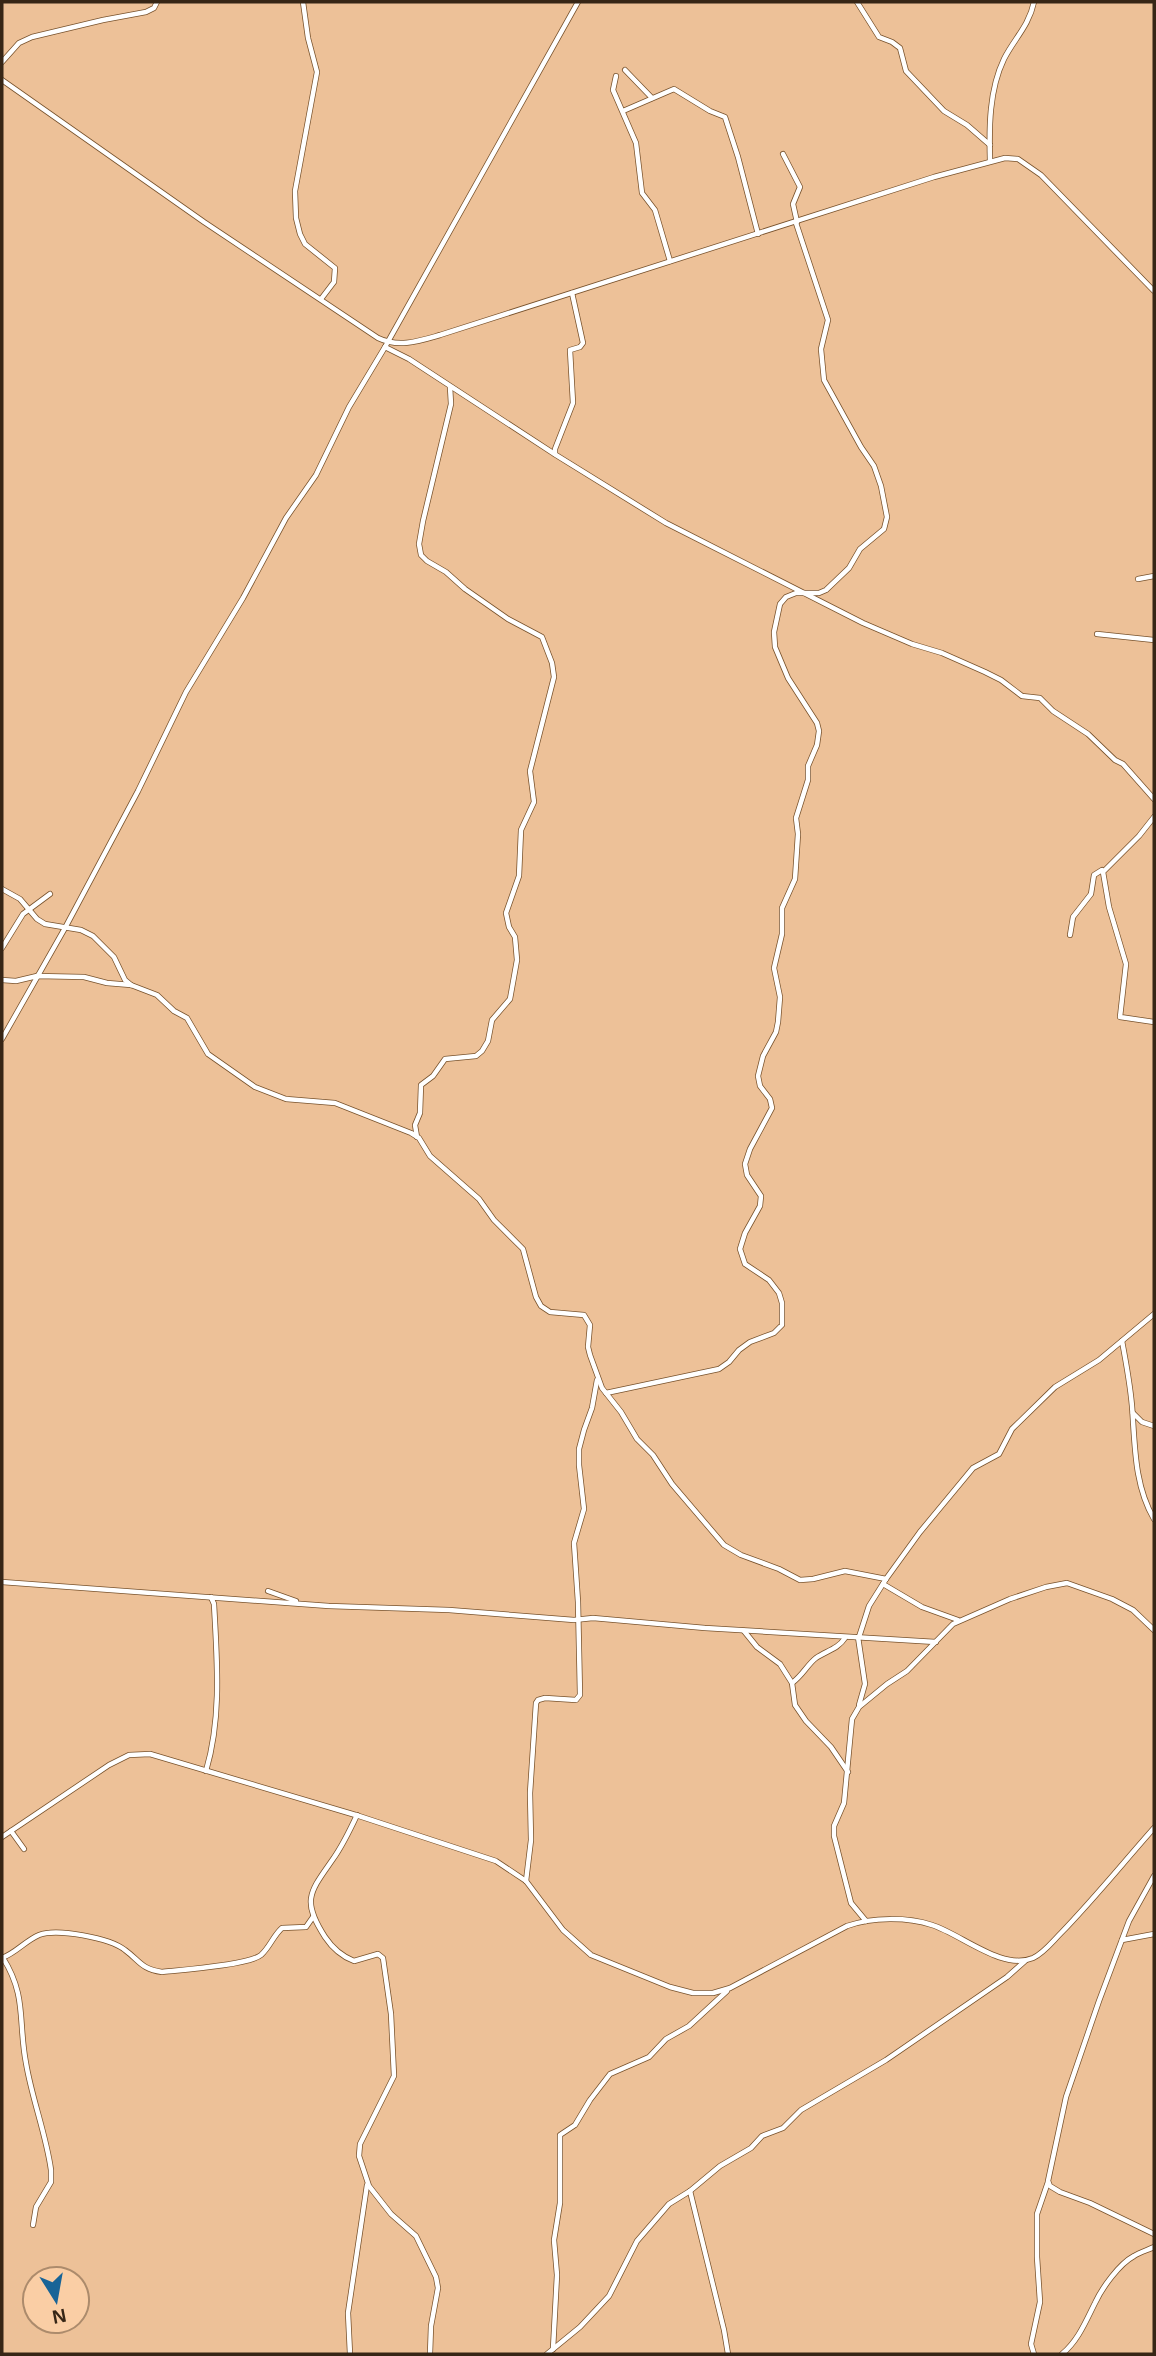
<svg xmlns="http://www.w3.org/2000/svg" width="1156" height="2356" font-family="Helvetica,sans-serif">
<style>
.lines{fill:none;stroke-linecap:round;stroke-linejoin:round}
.minor-casing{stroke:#78522c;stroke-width:6}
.minor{stroke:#fff;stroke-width:4.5}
</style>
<rect width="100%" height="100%" fill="#edc198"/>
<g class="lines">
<g class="minor-casing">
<g id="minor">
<polyline points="303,2 308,38 317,72 295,191 296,218 300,234 305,244 335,268 334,282 321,299"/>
<polyline points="857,2 879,37 892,42 900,48 906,71 944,111 967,125 990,145"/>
<polyline points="2,62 19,43 32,37 103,20 146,12 154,8 157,2"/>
<polyline points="625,70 652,98"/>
<polyline points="616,76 613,90 636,143 642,193 655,210 670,261"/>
<path d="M2 80 204 222 378 338C399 348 419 341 440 335L934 177 1005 158 1018 159 1041 175 1154 291"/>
<polyline points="623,111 674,89 710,111 725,117 738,157 758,234"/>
<polyline points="783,154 800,187 793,204 797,222"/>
<path d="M990 161C989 128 989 90 1004 59 1014 39 1029 26 1034 2"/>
<polyline points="385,347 409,359 556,455 666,523 863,623 912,644 942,653 985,672 1001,680 1022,696 1040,698 1053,711 1088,734 1115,760 1123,764 1154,799"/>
<polyline points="555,454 555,449 573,403 570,350 580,347 583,343 572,293"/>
<polyline points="1138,579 1154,576"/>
<polyline points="1097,634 1154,640"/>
<polyline points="1154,817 1139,836 1103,872 1109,907 1126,964 1120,1017 1154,1022"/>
<polyline points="2,889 20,899 37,919 45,924 81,930 93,936 114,957 125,980 131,985"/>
<polyline points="1070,935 1073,917 1091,894 1094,875 1102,870"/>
<polyline points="2,948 23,914 50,894"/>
<polyline points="2,980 16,981 37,976 84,977 107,983 131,985 157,995 174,1011 187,1018 208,1054 255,1087 286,1099 335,1103 411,1133 419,1138 430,1156 479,1199 494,1220 523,1249 536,1297 541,1306 550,1312 584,1315 590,1325 588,1347 590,1355 602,1388 621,1412 637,1439 653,1455 672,1484 724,1545 741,1555 779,1569 800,1580 813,1579 845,1571 886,1579"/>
<polyline points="2,1039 65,928 138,791 186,692 243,598 286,518 316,475 349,407 385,347 578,2"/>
<polyline points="417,1137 415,1125 420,1113 421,1085 433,1076 445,1059 476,1056 482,1051 488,1041 492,1020 510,999 517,960 515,937 509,927 506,913 519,876 521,830 534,802 530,771 554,677 552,663 542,637 508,619 465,589 446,572 427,561 421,555 419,544 423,521 451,404 450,387"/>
<path d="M1122 1341C1126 1362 1130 1384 1132 1406 1135 1444 1134 1485 1154 1519"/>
<polyline points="606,1393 719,1369 729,1362 739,1350 750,1342 774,1333 782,1325 782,1303 779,1293 769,1280 745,1264 740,1249 745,1233 760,1206 761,1196 747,1175 745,1164 750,1149 772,1108 770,1099 760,1086 758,1076 763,1056 776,1032 778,1022 780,997 774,968 782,934 782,908 795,879 798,834 796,818 808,780 808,766 817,745 819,731 817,723 788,678 775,647 774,632 780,604 786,597 796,593 819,593 826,590 849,568 860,549 884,529 887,517 881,486 874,466 861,447 824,380 821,349 828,320 796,223"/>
<polyline points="1133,1413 1142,1422 1154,1426"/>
<polyline points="2,1582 329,1606 449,1610 574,1620 593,1618 705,1628 936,1642"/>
<polyline points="883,1584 922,1607 958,1620"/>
<polyline points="268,1591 296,1601"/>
<polyline points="744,1631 757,1647 780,1664 792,1683 795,1705 806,1721 831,1747 848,1772"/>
<polyline points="858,1637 865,1684 859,1705"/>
<polyline points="859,1637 869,1606 886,1579 920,1532 973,1468 999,1454 1012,1429 1055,1387 1099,1360 1154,1314"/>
<path d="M792 1683C803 1675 807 1665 816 1658 826 1651 838 1649 845 1638"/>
<path d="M206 1771C222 1717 217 1660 214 1604L211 1597"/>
<path d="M357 1815C350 1830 343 1845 333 1859 310 1892 301 1900 325 1937 333 1949 341 1956 354 1961L378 1954 383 1958 391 2014 394 2076 360 2144 359 2156 369 2186 391 2214 416 2236 436 2277 438 2288 431 2326 430 2354"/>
<polyline points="11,1831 24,1849"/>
<path d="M2 1837 109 1765 129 1755 150 1754 359 1816 496 1861 526 1881 563 1930 591 1955 670 1987 693 1993H713L730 1988 847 1926C873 1917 907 1917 932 1925 961 1934 1002 1971 1033 1958 1044 1953 1052 1942 1061 1933 1093 1900 1123 1863 1154 1828"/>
<polyline points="1154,1876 1129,1921 1099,2001 1066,2097 1048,2181 1050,2186 1060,2192 1090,2203 1154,2234"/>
<polyline points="526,1881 531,1840 530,1793 536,1703 538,1700 545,1698 576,1700 580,1695 578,1602 574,1543 584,1509 579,1465 579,1449 584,1430 592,1408 597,1380"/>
<polyline points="866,1921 851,1903 834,1836 834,1826 844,1803 852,1719 859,1707 887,1684 907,1671 953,1624 1010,1599 1046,1587 1067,1583 1112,1599 1133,1610 1154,1630"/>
<polyline points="1122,1940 1154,1934"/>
<path d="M2 1958C16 1953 25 1941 39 1935 57 1928 110 1938 125 1950 140 1961 141 1969 162 1972 181 1970 249 1965 261 1955 270 1947 273 1936 282 1928L306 1927 313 1917"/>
<path d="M3 1958C27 1996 18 2022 26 2063 32 2099 46 2134 51 2170V2182L36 2207 33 2225"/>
<polyline points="690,2191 724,2330 728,2354"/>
<polyline points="553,2349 557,2275 554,2240 560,2203 560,2135 575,2125 590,2100 610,2074 649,2057 666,2039 689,2026 727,1991"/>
<polyline points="350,2354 348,2313 367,2185"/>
<polyline points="547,2354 580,2327 609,2296 637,2241 669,2204 690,2191 720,2166 751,2148 762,2136 783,2128 801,2110 886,2060 1007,1977 1025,1961"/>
<polyline points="1034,2354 1031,2344 1040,2302 1037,2257 1037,2214 1048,2182"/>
<path d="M1062 2354C1078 2341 1086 2321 1095 2303 1102 2288 1119 2264 1134 2256 1140 2252 1148 2250 1154 2247"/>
</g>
</g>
<use href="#minor" class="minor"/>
</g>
<rect width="1156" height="2356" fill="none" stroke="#372616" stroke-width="7"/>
<g transform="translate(56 2300) rotate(169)"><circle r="33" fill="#facea5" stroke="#ac8b6c" stroke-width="2"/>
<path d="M0-5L12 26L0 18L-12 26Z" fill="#186497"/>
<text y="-10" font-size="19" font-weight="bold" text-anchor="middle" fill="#372616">N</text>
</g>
</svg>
